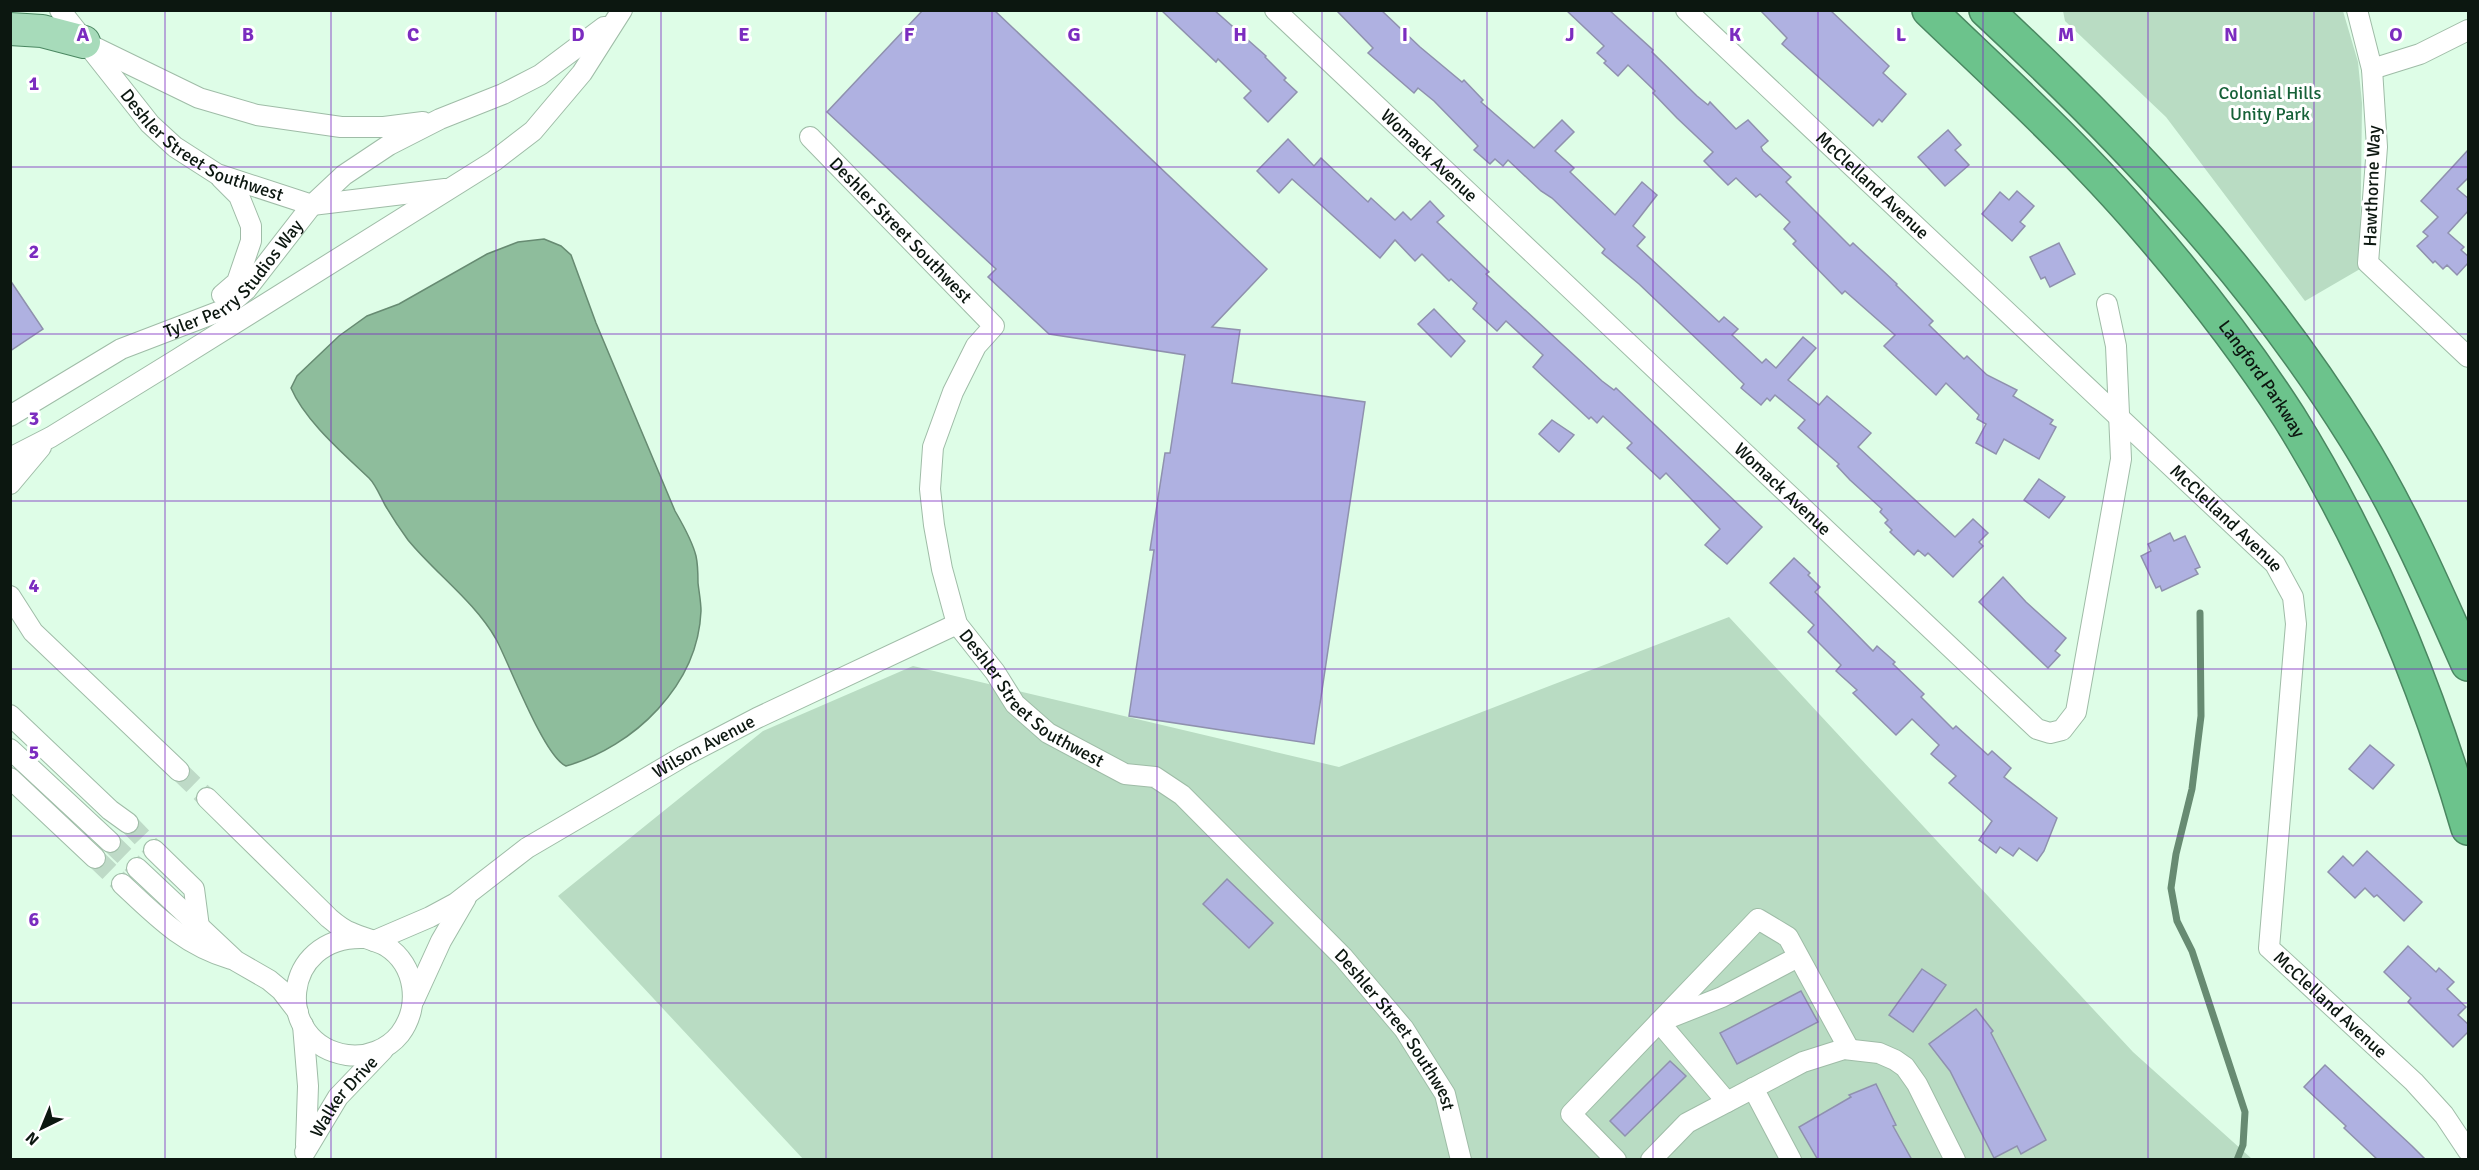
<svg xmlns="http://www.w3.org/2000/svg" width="2479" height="1170" font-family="Signika,sans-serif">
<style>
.green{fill:#b9dcc3}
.water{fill:#8ebd9c;stroke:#678b72;stroke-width:1.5}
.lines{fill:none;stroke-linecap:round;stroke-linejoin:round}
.stream{stroke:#678b72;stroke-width:7}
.building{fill:#afb1e1;stroke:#8f91ae;stroke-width:1.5}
.street-tunnel{stroke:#bedac7;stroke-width:20;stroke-dasharray:20 10;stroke-linecap:butt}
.street-casing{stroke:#9fbca7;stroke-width:22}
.primary-casing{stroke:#4a8761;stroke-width:34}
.highway-casing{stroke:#4a8761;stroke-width:36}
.street{stroke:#fff;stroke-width:20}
.primary{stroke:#a7dbba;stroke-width:32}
.highway{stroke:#6cc38c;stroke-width:33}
.grid{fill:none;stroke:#7b2cbf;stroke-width:1.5;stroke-opacity:0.55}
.labels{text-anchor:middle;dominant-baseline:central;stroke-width:6;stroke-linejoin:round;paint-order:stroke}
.park-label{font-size:18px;fill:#166138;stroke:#fff}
.street-label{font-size:18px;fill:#0c1710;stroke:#fff}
.grid-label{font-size:20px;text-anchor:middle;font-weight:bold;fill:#7b2cbf;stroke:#fff;stroke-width:6;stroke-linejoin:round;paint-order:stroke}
</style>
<rect width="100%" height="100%" fill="#defde7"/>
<g class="green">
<polygon points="2063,11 2343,11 2358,62 2362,103 2360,269 2305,301 2166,117 2065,21"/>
<polygon points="1729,617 2133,1052 2252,1159 803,1159 558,896 763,731 913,666 1339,767"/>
</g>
<path class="water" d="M544 239 561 246 571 255 596 323 675 511C683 525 692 540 696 556 698 565 698 575 698 583 699 592 701 602 701 611 698 685 634 747 566 766 544 757 509 663 496 639 474 601 436 574 408 540 400 529 392 517 385 505 380 496 376 485 369 478 344 454 305 421 291 388L297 376 339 336 367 316 399 304 487 254 518 242Z"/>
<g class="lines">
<polyline class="stream" points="2200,613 2201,716 2192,789 2176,854 2171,888 2177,921 2192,951 2245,1112 2243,1145 2237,1160"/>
</g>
<g class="building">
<polygon points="923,10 994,10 1267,269 1212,327 1240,330 1232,383 1365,402 1314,744 1129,716 1154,550 1150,550 1165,453 1170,453 1185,355 1049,334 988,277 996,269 827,112"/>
<polygon points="1161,10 1214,10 1266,56 1265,57 1286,78 1284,80 1297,92 1268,122 1244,98 1251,91 1218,59 1216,62"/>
<polygon points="1336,10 1381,10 1420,47 1462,82 1464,80 1483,100 1481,102 1534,148 1562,120 1574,132 1555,151 1574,168 1570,172 1615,215 1642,182 1657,195 1633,226 1645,237 1637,246 1719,322 1724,317 1738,329 1732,335 1762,363 1766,359 1776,368 1803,337 1816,348 1788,380 1819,405 1827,396 1871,433 1858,447 1955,537 1973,519 1988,533 1979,542 1983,546 1953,577 1928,553 1925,556 1918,550 1914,555 1890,532 1892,530 1885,523 1888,520 1880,512 1882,509 1850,480 1837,466 1839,464 1798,428 1805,420 1775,395 1770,401 1767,398 1761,405 1741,388 1744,384 1639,284 1602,253 1605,249 1552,198 1541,191 1508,160 1503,166 1495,159 1490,164 1474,150 1478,146 1434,101 1418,88 1414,93 1368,53 1373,48"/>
<polygon points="1566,10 1609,10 1653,50 1652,52 1697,96 1708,105 1710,102 1736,129 1748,120 1768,141 1761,147 1763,151 1791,177 1786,182 1850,246 1853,243 1897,284 1896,285 1933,321 1929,325 1964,359 1967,356 1987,375 2017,390 2013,396 2053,420 2050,424 2056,427 2039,459 2004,439 1996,454 1976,443 1986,424 1977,419 1979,415 1946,383 1936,395 1884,346 1895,335 1845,291 1842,294 1793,244 1796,241 1784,229 1790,222 1760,194 1756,197 1736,178 1728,185 1704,161 1713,152 1677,118 1653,93 1655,91 1628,65 1618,76 1604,63 1606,61 1597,53 1604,46"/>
<polygon points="1760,10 1830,10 1889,66 1883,73 1906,94 1882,122 1879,119 1873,126 1782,44 1787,38"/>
<polygon points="1948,130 1961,145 1955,150 1969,165 1945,186 1918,157"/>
<polygon points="1288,139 1314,166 1321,158 1368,202 1371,198 1395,220 1403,212 1411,220 1430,201 1444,216 1437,222 1489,272 1486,274 1602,381 1614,390 1616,388 1762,527 1727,564 1705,545 1720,529 1666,473 1660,479 1627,448 1632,443 1603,416 1597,423 1591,417 1589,419 1533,367 1543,355 1506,321 1497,331 1473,309 1477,303 1451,279 1449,281 1422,254 1415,261 1395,240 1380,258 1292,179 1279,193 1257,171"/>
<polygon points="2469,149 2469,177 2457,189 2469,199 2469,210 2448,233 2464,247 2461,250 2469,257 2469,262 2457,275 2447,265 2443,269 2435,261 2433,263 2417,246 2428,236 2423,232 2438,217 2421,201"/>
<polygon points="2017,191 2034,206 2020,222 2025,226 2012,241 1982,214 2000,192 2009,200"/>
<polygon points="2059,243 2075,274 2050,287 2045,277 2041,279 2030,257"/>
<polygon points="10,280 43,329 10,351"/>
<polygon points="1434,309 1465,341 1451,357 1418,324"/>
<polygon points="1552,420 1574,435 1559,452 1539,434"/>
<polygon points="2039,479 2065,497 2049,518 2024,500"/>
<polygon points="2170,533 2174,541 2185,536 2200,567 2195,569 2198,574 2162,591 2160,586 2156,588 2141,556 2151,551 2148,544"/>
<polygon points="1794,558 1810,573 1808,575 1820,587 1815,592 1873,651 1877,646 1895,662 1893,664 1924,694 1921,697 1953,729 1956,726 1988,755 1992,751 2011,768 2004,777 2057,818 2044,851 2037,861 2019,848 2013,856 2000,847 1996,853 1979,840 1992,821 1949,783 1956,776 1931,754 1939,745 1912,719 1896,735 1853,693 1857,690 1836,671 1841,665 1808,632 1814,625 1770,583"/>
<polygon points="2003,577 2026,602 2066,638 2055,651 2060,655 2048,668 1979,602"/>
<polygon points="2370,745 2394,765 2373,789 2349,769"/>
<polygon points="2367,851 2422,902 2404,921 2377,895 2374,897 2365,888 2355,898 2328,872 2343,856 2353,866"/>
<polygon points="1227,879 1273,923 1249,948 1203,904"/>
<polygon points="2408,946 2436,972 2439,968 2454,982 2447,989 2466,1007 2458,1015 2469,1025 2469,1031 2453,1047 2408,1002 2411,998 2384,972"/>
<polygon points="1922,969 1946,985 1913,1032 1889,1015"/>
<polygon points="1801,991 1818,1022 1737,1064 1720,1033"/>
<polygon points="1976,1009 1993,1031 1991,1033 2046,1140 2021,1154 2017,1146 1994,1158 1950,1071 1929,1044"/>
<polygon points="1670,1061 1686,1076 1625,1136 1610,1121"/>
<polygon points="2325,1065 2412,1146 2426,1160 2378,1160 2344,1128 2346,1126 2304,1087"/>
<polygon points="1876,1084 1896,1125 1893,1126 1912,1160 1818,1160 1799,1127 1851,1097 1849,1095"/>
</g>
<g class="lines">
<g class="street-tunnel">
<polyline points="179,771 207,798"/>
<polyline points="128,823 154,850"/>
<polyline points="110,842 137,868"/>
<polyline points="95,858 122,884"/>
</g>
<g class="street-casing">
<g id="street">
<path id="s1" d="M60 10 150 124 175 147 217 174 312 205 445 189"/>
<path id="s2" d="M1275 10 2037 729 2050 733 2062 730 2076 712 2121 459 2116 346 2107 304"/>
<path id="s3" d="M1686 10 2275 564 2293 597 2296 624 2269 948 2414 1082 2444 1115 2468 1151"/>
<polyline points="2357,10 2372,69 2377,147 2368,263 2468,357"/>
<polyline points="90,45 199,98 257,115 341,127 384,127 423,122"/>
<polyline points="2372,69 2420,54 2468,30"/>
<path id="s4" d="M810 137 994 326 976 346 953 392 933 447 930 489 934 525 942 569 957 624 995 672 1015 704 1048 733 1125 774 1155 777 1182 795 1343 957 1404 1029 1445 1094 1461 1160"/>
<polyline points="221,178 239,196 251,226 251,241 237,282 222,295"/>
<path id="s5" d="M10 416 121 349 223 310 246 290 312 205 344 175 389 145 440 119 503 94 540 75 604 27"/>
<polyline points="10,458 51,437 176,360 494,161 533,131 582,73 622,10"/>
<polyline points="10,484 41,447"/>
<polyline points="10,596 33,632 179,771"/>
<polyline points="10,715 110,810 128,823"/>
<polyline points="10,749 110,842"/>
<polyline points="10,778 95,858"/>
<path d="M207 798 329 918C336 924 343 930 352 933 363 938 375 940 386 946 416 965 421 1006 400 1034 388 1049 367 1058 347 1055 273 1044 280 935 364 938"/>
<polyline points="154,850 194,889 199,927"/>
<polyline points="137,868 236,961 269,980 281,990 298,1012"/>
<path d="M122 884C157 917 184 945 231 959"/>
<path id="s6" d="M374 941 430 917 456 903 527 848 684 756 757 718 957 624"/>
<polyline points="414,1000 441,941 466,898"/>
<polyline points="303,1025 308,1086 306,1145"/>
<polyline points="1753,1088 1791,1160"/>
<polyline points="1727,1102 1659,1022 1722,997 1798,957"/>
<path id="s7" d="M305 1152 338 1097 383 1050"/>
<polyline points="1616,1160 1571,1114 1758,919 1788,937 1849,1049"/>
<polyline points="1651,1160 1687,1123 1803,1062 1844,1049 1879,1053 1895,1060 1905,1067 1917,1084 1955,1160"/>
</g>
</g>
<g class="primary-casing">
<polyline id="primary" points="10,29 42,31 84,42"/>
</g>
<g class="highway-casing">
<g id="highway">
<path id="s8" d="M1929 10C2002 80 2078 149 2144 226 2196 286 2246 350 2289 417 2369 545 2426 684 2468 828"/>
<path d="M1986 10C2125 139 2255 276 2355 437 2400 509 2434 587 2468 664"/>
</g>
</g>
<use href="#street" class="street"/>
<use href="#primary" class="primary"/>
<use href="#highway" class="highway"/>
</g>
<path class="grid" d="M165 10V1160M331 10V1160M496 10V1160M661 10V1160M826 10V1160M992 10V1160M1157 10V1160M1322 10V1160M1487 10V1160M1653 10V1160M1818 10V1160M1983 10V1160M2148 10V1160M2314 10V1160M10 167H2468M10 334H2468M10 501H2468M10 669H2468M10 836H2468M10 1003H2468"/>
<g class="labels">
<g class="park-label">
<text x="2270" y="93">Colonial Hills<tspan x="2270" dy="21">Unity Park</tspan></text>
</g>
<g class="street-label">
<text stroke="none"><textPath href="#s1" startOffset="201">Deshler Street Southwest</textPath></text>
<text stroke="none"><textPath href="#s2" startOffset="212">Womack Avenue</textPath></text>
<text stroke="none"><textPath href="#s3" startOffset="256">McClelland Avenue</textPath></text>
<text transform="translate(2372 186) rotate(-88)">Hawthorne Way</text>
<text stroke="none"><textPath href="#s4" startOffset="130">Deshler Street Southwest</textPath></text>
<text stroke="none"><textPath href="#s5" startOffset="266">Tyler Perry Studios Way</textPath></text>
<text stroke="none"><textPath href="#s8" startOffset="498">Langford Parkway</textPath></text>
<text stroke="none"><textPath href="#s2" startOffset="698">Womack Avenue</textPath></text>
<text stroke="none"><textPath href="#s3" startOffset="742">McClelland Avenue</textPath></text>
<text stroke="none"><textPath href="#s4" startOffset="688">Deshler Street Southwest</textPath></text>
<text stroke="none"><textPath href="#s6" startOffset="384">Wilson Avenue</textPath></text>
<text stroke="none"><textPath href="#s3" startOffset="1282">McClelland Avenue</textPath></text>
<text stroke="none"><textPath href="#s4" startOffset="1192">Deshler Street Southwest</textPath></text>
<text stroke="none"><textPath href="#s7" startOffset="68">Walker Drive</textPath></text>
</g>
</g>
<g class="grid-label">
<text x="83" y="41">A</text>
<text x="248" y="41">B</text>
<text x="413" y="41">C</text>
<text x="578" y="41">D</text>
<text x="744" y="41">E</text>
<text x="909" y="41">F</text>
<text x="1074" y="41">G</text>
<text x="1240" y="41">H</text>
<text x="1405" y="41">I</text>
<text x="1570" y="41">J</text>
<text x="1735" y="41">K</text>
<text x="1901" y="41">L</text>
<text x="2066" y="41">M</text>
<text x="2231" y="41">N</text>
<text x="2396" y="41">O</text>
<text x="34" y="90">1</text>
<text x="34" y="258">2</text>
<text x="34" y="425">3</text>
<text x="34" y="592">4</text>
<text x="34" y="759">5</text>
<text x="34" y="926">6</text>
</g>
<rect width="2479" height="1170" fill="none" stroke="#0c1710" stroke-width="24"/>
<g transform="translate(42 1128) rotate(223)" stroke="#ffffff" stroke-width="4.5" paint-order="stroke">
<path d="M0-4.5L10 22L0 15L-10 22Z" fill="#0c1710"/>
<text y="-9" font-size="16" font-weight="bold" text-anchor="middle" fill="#0c1710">N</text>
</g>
</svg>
